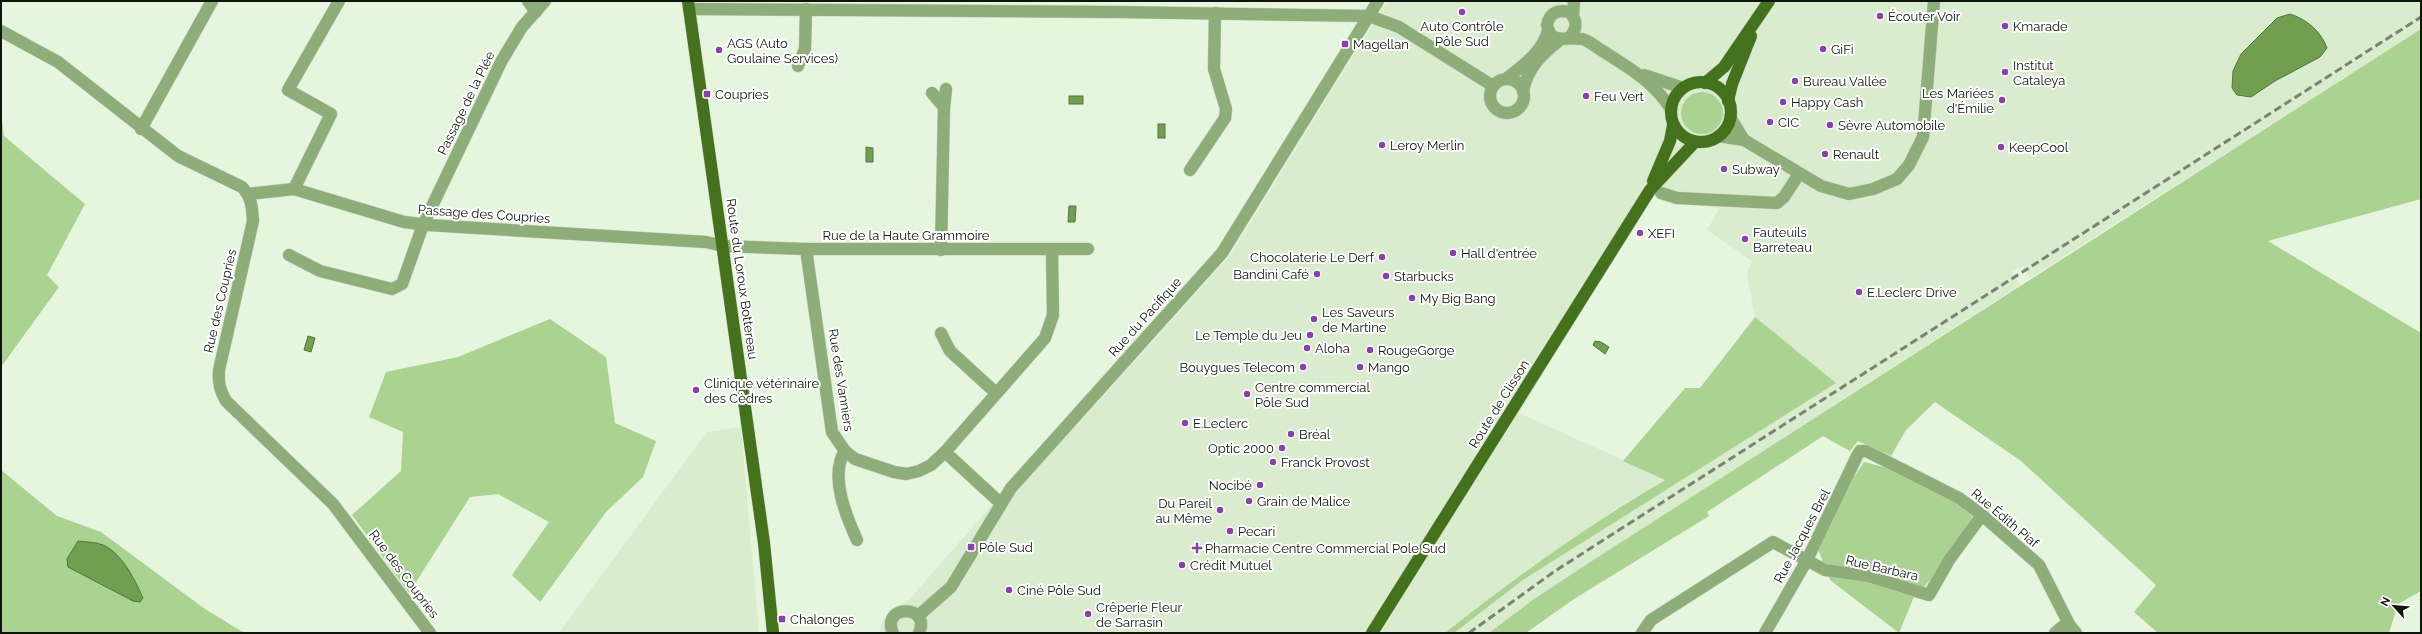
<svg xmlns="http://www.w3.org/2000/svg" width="2422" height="634" font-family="Raleway,sans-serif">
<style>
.built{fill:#d9eccd}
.green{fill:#aad291}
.water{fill:#70a04f;stroke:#53763b}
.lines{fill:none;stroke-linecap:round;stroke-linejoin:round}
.minor-casing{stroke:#c4d1bc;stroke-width:13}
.major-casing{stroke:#c4d1bc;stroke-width:13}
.minor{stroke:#8dad79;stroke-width:12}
.major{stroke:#43711c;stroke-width:12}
.rail{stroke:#7a8474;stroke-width:3;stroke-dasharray:8 4;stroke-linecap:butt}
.poi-dot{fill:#8c3eae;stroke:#fff;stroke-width:1.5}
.labels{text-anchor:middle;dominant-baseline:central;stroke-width:4;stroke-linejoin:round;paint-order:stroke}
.poi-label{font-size:13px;fill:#0f140c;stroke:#fff;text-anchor:start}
.street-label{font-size:13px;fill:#0f140c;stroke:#fff}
</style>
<rect width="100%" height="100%" fill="#e6f5dd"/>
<g class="built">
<polygon points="1387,1 2421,1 2421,29 2030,278 2023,266 2012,272 2020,285 1534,599 1489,633 1454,633 1523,580 1836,383 1755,317 1747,274 1752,261 1707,230 1719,209 1651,195 1519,413 1665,479 1622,505 1489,599 1445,633 880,633 882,622 893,608 909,600 1061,426 1069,434 1229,257"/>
<polygon points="741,427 759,633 559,633 707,432"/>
</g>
<g class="green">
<polygon points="2421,29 2421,199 2268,241 2421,333 2421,591 2398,604 2389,633 2158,633 2134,612 2156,585 2021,461 1935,402 1906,430 1891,456 1858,441 1850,451 1823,436 1707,512 1709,516 1574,599 1526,633 1489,633 1534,599 1595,559"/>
<circle cx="1702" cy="113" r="21"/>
<polygon points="1,113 4,136 85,204 47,275 59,287 1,367"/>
<path d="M1755 317 1836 383 1523 580 1454 633H1445C1515 578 1588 525 1665 480L1623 461 1685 388H1700Z"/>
<polygon points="550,319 606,357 615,423 656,441 643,477 606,512 540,602 512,575 549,522 498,494 470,497 409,593 352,515 401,471 403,432 369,417 386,372 458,357"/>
<polygon points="1864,462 1903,472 1975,513 1931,579 1913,599 1899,633 1830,580 1818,549 1854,477"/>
<polygon points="1,470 57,516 101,532 205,609 241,631 248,633 1,633"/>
</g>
<g class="water">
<path d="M2290 14C2306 19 2321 31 2327 48L2320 57 2275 81 2251 97 2237 95 2232 88 2233 71 2241 54 2277 18Z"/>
<rect x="1069" y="96" width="14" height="8"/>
<rect x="1158" y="124" width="7" height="14"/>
<polygon points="866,147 873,148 873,162 866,162"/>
<polygon points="1069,206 1076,206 1075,222 1068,222"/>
<polygon points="308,336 315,338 311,352 304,350"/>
<polygon points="1595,341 1601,342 1609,347 1605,354 1593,345"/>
<path d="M78 541C86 542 96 542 103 545 122 553 135 580 143 598L140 602 133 601 68 567 67 559Z"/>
</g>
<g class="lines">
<g class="minor-casing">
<g id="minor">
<polyline points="528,1 536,12"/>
<polyline points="689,9 1118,12 1369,16 1399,27 1493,86"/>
<polyline points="1573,16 1574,1"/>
<path d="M1 31 58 62 178 156 242 187C252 198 252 207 253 221L219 370C218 383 220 391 226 401L333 504 430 633"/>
<path d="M1567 39C1577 31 1579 21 1569 12 1557 9 1549 14 1547 25 1551 46 1568 36 1582 39 1588 40 1596 47 1601 50 1628 67 1654 82 1671 109"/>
<polyline points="798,66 805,49 806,9"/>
<polyline points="1644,75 1683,88"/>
<path d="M1506 79C1522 66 1543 52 1548 30"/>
<circle cx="1507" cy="96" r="17"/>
<path d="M1523 91C1528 67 1542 54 1560 40"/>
<polyline points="932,93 944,107 941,250"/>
<polyline points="944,107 946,89"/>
<polyline points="1730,117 1744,140 1821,186 1849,194 1873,189 1897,179 1909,165 1923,137 1934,1"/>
<polyline points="141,129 212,1"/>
<polyline points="1718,136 1744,140"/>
<polyline points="1190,170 1225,118 1226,109 1214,69 1215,13"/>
<polyline points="294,189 331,114 288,90 339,1"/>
<polyline points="1661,193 1677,198 1777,203 1784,197 1799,174"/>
<polyline points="248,194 294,189 404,222 428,225 706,242 723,246 806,249 1088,249"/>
<polyline points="806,249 832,432 845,451 855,459 894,472 906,474 919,471 931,465 945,452 1045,338 1053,315 1052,250"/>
<polyline points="289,255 320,271 392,289 402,284 423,225 502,60 522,27 545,1"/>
<polyline points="941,333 950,351 996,393"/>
<path d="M845 451C829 475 846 516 857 540"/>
<polyline points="945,452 996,499 1002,501"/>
<polyline points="918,616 951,587 1011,488 1222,253 1378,1"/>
<path d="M893 633C880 604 932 604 919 633"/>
<polyline points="1642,633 1651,620 1773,542 1825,570 1868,576 1929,595 1949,560 1982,515"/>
<polyline points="1765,633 1807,560 1857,456 1860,451 1866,451 1959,498 1982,515 2039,565 2070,626 2076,633"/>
<polyline points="2055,633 2062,627 2070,626"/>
</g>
</g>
<g class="major-casing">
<g id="major">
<polyline points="688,1 764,543 773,633"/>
<circle cx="1701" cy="112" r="30"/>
<polyline points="1705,83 1724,67 1769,1"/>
<polyline points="1728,101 1732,84 1751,36"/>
<polyline points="1653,181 1670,141 1673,125"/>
<polyline points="1372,633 1650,190 1695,142"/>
</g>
</g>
<use href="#minor" class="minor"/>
<use href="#major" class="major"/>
<polyline class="rail" points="1469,633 1555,571 2421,17"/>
</g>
<g class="poi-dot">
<circle cx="1462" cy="12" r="4"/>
<circle cx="1880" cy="16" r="4"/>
<circle cx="2005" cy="26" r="4"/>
<rect x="1341" y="40" width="8" height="8" rx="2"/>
<circle cx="1823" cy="49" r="4"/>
<circle cx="719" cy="50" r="4"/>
<circle cx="2005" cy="72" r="4"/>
<circle cx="1795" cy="81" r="4"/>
<rect x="703" y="90" width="8" height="8" rx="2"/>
<circle cx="1586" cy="96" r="4"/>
<circle cx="2002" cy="100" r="4"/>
<circle cx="1783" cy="102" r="4"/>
<circle cx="1770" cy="122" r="4"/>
<circle cx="1830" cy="125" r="4"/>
<circle cx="1382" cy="145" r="4"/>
<circle cx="2001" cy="147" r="4"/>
<circle cx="1825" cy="154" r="4"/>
<circle cx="1724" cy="169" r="4"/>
<circle cx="1640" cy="233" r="4"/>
<circle cx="1745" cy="239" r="4"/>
<circle cx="1453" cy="253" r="4"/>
<circle cx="1382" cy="257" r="4"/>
<circle cx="1317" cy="274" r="4"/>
<circle cx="1386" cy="276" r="4"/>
<circle cx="1859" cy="292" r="4"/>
<circle cx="1412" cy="298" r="4"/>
<circle cx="1314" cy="319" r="4"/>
<circle cx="1310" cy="335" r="4"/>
<circle cx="1307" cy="348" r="4"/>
<circle cx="1370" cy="350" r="4"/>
<circle cx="1303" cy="367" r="4"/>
<circle cx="1360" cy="367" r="4"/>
<circle cx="696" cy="390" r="4"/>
<circle cx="1247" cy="394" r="4"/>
<circle cx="1185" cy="423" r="4"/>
<circle cx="1291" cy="434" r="4"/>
<circle cx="1282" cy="448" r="4"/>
<circle cx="1273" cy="462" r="4"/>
<circle cx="1260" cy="485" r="4"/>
<circle cx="1249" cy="501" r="4"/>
<circle cx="1220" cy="510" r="4"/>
<circle cx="1230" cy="531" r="4"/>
<rect x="967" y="543" width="8" height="8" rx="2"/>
<path d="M1195 542h4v4h4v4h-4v4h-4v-4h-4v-4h4z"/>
<circle cx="1182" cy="565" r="4"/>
<circle cx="1009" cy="590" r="4"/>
<circle cx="1088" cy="614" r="4"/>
<rect x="778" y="615" width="8" height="8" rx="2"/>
</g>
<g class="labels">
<g class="poi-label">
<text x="1888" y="16">Écouter Voir</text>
<text x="1462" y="26" text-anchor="middle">Auto Contrôle<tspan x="1462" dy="15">Pôle Sud</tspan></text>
<text x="2013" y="26">Kmarade</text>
<text x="727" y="43">AGS (Auto<tspan x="727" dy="15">Goulaine Services)</tspan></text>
<text x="1353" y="44">Magellan</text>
<text x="1831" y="49">GiFi</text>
<text x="2013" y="65">Institut<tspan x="2013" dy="15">Cataleya</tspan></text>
<text x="1803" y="81">Bureau Vallée</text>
<text x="1994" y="93" text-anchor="end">Les Mariées<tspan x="1994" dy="15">d'Émilie</tspan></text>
<text x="715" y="94">Coupries</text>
<text x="1594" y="96">Feu Vert</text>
<text x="1791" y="102">Happy Cash</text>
<text x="1778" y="122">CIC</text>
<text x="1838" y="125">Sèvre Automobile</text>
<text x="1390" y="145">Leroy Merlin</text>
<text x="2009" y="147">KeepCool</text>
<text x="1833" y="154">Renault</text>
<text x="1732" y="169">Subway</text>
<text x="1753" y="232">Fauteuils<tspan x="1753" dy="15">Barreteau</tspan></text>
<text x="1648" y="233">XEFI</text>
<text x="1461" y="253">Hall d'entrée</text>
<text x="1374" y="257" text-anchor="end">Chocolaterie Le Derf</text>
<text x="1309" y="274" text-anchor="end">Bandini Café</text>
<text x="1394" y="276">Starbucks</text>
<text x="1867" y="292">E.Leclerc Drive</text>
<text x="1420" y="298">My Big Bang</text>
<text x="1322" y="312">Les Saveurs<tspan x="1322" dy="15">de Martine</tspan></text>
<text x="1302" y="335" text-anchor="end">Le Temple du Jeu</text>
<text x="1315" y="348">Aloha</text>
<text x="1378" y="350">RougeGorge</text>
<text x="1295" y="367" text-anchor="end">Bouygues Telecom</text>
<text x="1368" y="367">Mango</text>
<text x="704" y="383">Clinique vétérinaire<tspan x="704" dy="15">des Cèdres</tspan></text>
<text x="1255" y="387">Centre commercial<tspan x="1255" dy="15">Pôle Sud</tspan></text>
<text x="1193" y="423">E.Leclerc</text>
<text x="1299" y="434">Bréal</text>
<text x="1274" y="448" text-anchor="end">Optic 2000</text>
<text x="1281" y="462">Franck Provost</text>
<text x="1252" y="485" text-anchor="end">Nocibé</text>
<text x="1257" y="501">Grain de Malice</text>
<text x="1212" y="503" text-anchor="end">Du Pareil<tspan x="1212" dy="15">au Même</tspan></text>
<text x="1238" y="531">Pecari</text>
<text x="979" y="547">Pôle Sud</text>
<text x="1205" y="548">Pharmacie Centre Commercial Pole Sud</text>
<text x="1190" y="565">Crédit Mutuel</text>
<text x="1017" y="590">Ciné Pôle Sud</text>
<text x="1096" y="607">Crêperie Fleur<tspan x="1096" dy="15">de Sarrasin</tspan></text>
<text x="790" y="619">Chalonges</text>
</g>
<g class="street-label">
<text transform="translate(466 103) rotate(-64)">Passage de la Plée</text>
<text transform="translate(484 214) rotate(4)">Passage des Coupries</text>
<text x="906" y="235">Rue de la Haute Grammoire</text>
<text transform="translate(742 279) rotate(82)">Route du Loroux Bottereau</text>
<text transform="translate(220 301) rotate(-77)">Rue des Coupries</text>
<text transform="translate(1145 317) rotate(-48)">Rue du Pacifique</text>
<text transform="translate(841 380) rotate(81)">Rue des Vanniers</text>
<text transform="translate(1499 404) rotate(-58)">Route de Clisson</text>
<text transform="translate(2005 518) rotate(40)">Rue Édith Piaf</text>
<text transform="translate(1802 536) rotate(-62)">Rue Jacques Brel</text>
<text transform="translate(1882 568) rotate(13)">Rue Barbara</text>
<text transform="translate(404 574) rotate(53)">Rue des Coupries</text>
</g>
</g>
<rect width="2422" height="634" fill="none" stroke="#0f140c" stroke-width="4"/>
<g transform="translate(2394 606) rotate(297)" stroke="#ffffff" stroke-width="3" paint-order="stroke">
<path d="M0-3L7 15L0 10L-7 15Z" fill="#0f140c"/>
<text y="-6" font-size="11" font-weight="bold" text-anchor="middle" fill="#0f140c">N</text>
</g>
</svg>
